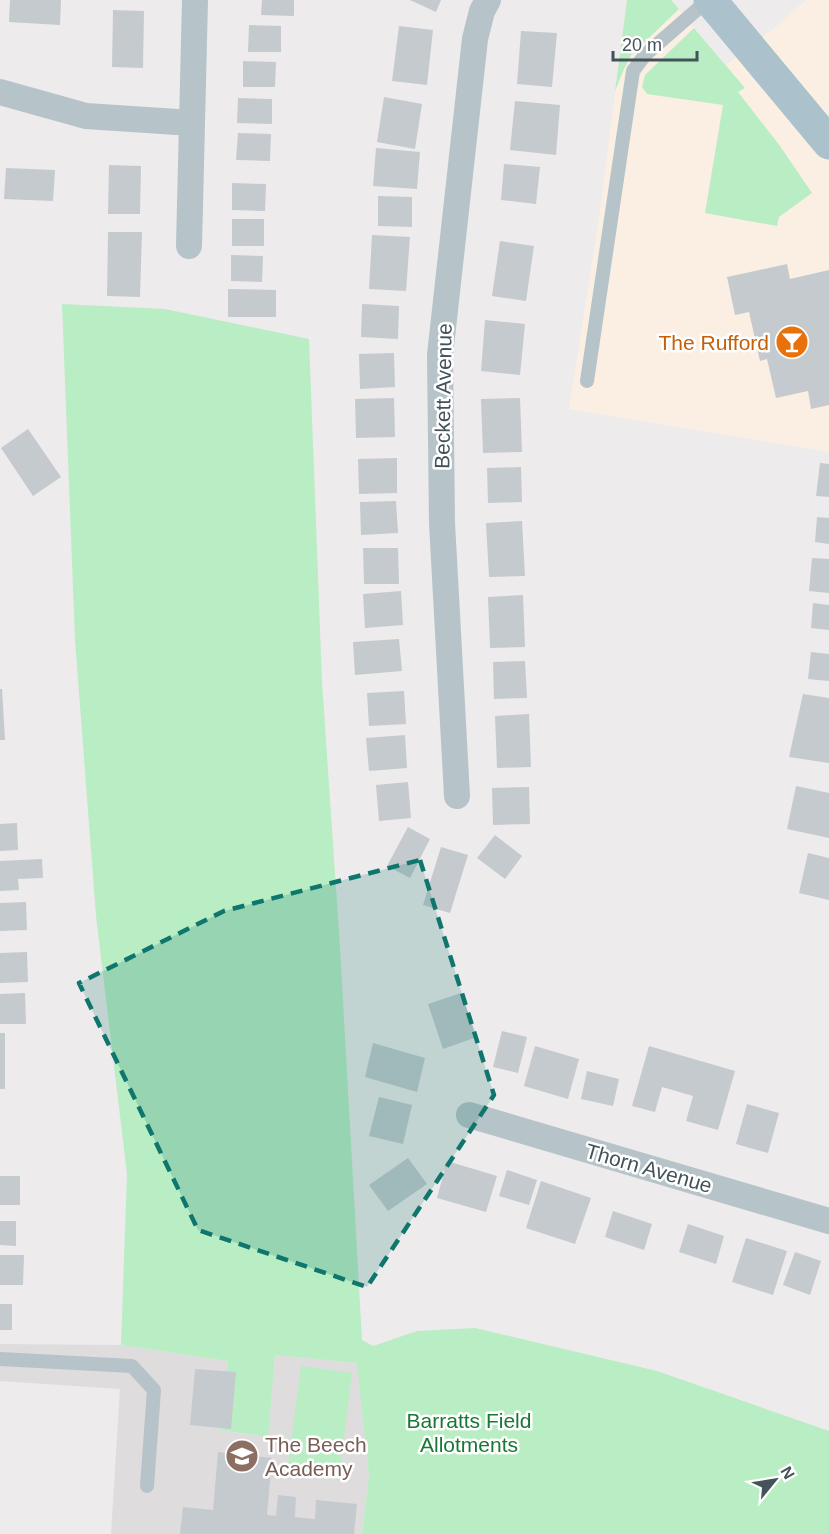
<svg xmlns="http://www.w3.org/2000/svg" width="829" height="1534" font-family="Arial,sans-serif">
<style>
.commercial{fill:#fbefe3}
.education{fill:#dfdcdd}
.green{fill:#b9edc3}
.building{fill:#c5cace}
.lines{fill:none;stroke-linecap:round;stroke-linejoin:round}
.service{stroke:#b6c3c8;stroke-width:14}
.minor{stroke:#b6c3c8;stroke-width:26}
.primary{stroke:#abc1cb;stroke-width:33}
.marked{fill:#0f766e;fill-opacity:0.2;stroke:#0f766e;stroke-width:4.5;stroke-dasharray:12 8;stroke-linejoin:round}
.labels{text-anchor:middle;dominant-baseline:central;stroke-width:5;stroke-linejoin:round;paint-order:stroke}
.food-label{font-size:21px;fill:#c56008;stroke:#fff;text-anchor:end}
.street-label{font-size:21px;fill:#445358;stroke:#fff}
.park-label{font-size:21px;fill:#187735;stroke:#fff}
.education-label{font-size:21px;fill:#785e54;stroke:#fff;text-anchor:start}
</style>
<rect width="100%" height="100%" fill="#eeebec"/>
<polygon class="commercial" points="627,0 671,0 726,65 778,25 806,0 829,0 829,452 569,409 598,225"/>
<polygon class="education" points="0,1344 121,1345 228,1361 219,1430 267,1437 275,1355 358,1363 369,1476 362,1534 111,1534 120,1389 0,1381"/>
<g class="green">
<polygon points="627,0 671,0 679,9 631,55 624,69 615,91"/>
<polygon points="694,28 745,88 738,92 780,146 812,193 779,217 777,226 705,213 723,105 647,94 642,87 645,75"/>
<polygon points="62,304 165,309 309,339 322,682 340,947 362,1340 373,1346 417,1331 475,1328 657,1371 829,1431 829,1534 362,1534 369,1476 357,1363 275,1355 268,1437 219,1430 228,1361 121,1345 127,1174 96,916 75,640"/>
<polygon points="301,1366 352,1373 339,1479 287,1473"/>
</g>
<g class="building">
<polygon points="10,0 61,0 60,25 9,22"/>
<polygon points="262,0 294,0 294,16 261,15"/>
<polygon points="410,0 441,0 436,12"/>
<polygon points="113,10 144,11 143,68 112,67"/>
<polygon points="249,25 281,26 281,52 248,52"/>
<polygon points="399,26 433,30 427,85 392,81"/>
<polygon points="521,31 557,33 552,87 517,84"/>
<polygon points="243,61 276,62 275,87 243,87"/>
<polygon points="384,97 422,104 415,149 377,142"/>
<polygon points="238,98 272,99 272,124 237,123"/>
<polygon points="515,101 560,105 556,155 510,150"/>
<polygon points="238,133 271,134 270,161 236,160"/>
<polygon points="376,148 420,152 417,189 373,186"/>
<polygon points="504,164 540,167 536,204 501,200"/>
<polygon points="109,165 141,166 140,214 108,214"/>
<polygon points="6,168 55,170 53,201 4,199"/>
<polygon points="232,183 266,184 265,211 232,210"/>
<polygon points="378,196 412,197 412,227 378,226"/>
<rect x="232" y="219" width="32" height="27"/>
<polygon points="108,232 142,232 140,297 107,296"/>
<polygon points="372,235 410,237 406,291 369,289"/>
<polygon points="500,241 534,246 526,301 492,296"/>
<polygon points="231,255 263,256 262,282 231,281"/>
<polygon points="787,264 790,279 829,270 829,405 811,409 808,391 776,398 767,359 760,361 749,312 735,315 727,277"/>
<polygon points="228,289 276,290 276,317 228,317"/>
<polygon points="362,304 399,306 398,339 361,337"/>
<polygon points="485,320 525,324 520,375 481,371"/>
<polygon points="394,353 395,387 360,389 359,354"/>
<polygon points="394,398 395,437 356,438 355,399"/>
<polygon points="520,398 522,452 483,453 481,399"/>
<polygon points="28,429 61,477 33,496 1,448"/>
<polygon points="397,458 397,493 359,494 358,459"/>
<polygon points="820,463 829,464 829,497 816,496"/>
<polygon points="521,467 522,502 488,503 487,468"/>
<polygon points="396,501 398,533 361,535 360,502"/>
<polygon points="817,517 829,518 829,544 815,542"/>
<polygon points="522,521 525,576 489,577 486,523"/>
<polygon points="363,548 398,548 399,584 364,584"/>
<polygon points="812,558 829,559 829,593 809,591"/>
<polygon points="401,591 403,625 365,628 363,594"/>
<polygon points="523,595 525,647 490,648 488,597"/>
<polygon points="813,603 829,605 829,630 811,628"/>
<polygon points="399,639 402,671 355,675 353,642"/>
<polygon points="811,652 829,654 829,681 808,679"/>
<polygon points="525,661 527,698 494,699 493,662"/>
<polygon points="0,689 2,689 5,740 0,740"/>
<polygon points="404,691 406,724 369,726 367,693"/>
<polygon points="803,694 829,698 829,763 789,757"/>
<polygon points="529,714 531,767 497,768 495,716"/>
<polygon points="405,735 407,768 369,771 366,738"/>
<polygon points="408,782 411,818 379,821 376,785"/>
<polygon points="796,786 829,793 829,838 787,829"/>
<polygon points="529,787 530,824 493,825 492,788"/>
<polygon points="17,823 18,850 0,851 0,824"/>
<polygon points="408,827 430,839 410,878 387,866"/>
<polygon points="495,835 522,856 505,879 477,858"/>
<polygon points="441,847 468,855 450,913 423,905"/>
<polygon points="808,853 829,858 829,900 799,893"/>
<polygon points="42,859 43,878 18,879 19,890 0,891 0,861"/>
<polygon points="26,902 27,930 0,931 0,903"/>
<polygon points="27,952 28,982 0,983 0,953"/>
<polygon points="25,993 26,1024 0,1024 0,994"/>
<polygon points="461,993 477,1037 443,1049 428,1004"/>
<polygon points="502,1031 527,1037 518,1073 493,1067"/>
<rect x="0" y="1033" width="5" height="56"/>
<polygon points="373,1043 425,1058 417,1092 365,1077"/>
<polygon points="535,1046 579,1059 568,1099 524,1086"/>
<polygon points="649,1046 735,1071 718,1130 686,1121 693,1096 662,1087 655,1112 632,1106"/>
<polygon points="587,1071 619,1079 613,1106 581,1099"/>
<polygon points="379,1097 412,1105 403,1144 369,1136"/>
<polygon points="747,1104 779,1113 768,1153 736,1144"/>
<polygon points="408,1158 427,1184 388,1211 369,1185"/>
<polygon points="447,1161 497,1176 486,1212 437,1198"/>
<polygon points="507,1170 537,1180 529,1205 499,1196"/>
<rect x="0" y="1176" width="20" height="29"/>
<polygon points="541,1181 591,1198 575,1244 526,1228"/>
<polygon points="613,1211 652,1224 644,1250 605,1237"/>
<polygon points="0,1221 16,1221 16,1246 0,1245"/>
<polygon points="688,1224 724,1236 716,1264 679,1252"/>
<polygon points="746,1238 787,1251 773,1295 732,1282"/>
<polygon points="795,1252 821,1261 810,1295 783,1285"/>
<polygon points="0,1255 24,1255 23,1285 0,1285"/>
<rect x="0" y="1304" width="12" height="26"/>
<polygon points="195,1369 236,1372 231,1429 190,1425"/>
<polygon points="218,1452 272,1458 267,1515 276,1516 278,1495 296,1497 295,1517 315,1519 316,1500 357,1504 354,1534 180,1534 183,1507 213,1510"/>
</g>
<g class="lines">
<g class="service">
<polyline points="587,381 633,71 645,55 708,0"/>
<polyline points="0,1359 132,1366 154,1390 147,1486"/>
</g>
<g class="minor">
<polyline points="0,92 86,116 192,123"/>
<polyline points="189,246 195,0"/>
<polyline points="457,796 442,523 440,355 475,39 482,11 488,0"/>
<polyline points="469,1115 829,1221"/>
</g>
<polyline class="primary" points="710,0 829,143"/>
</g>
<path class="marked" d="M420 860 494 1095 367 1287 198 1230 79 983 224 911Z"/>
<defs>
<g id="bar-disc" transform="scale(1.725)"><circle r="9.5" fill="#e8710a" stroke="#fff"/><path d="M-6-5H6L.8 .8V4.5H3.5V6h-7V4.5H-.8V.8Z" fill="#fff"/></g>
<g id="school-disc" transform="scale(1.725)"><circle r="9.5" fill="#8d6e63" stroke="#fff"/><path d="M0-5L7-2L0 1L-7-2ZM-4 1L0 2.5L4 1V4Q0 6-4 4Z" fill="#fff"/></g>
</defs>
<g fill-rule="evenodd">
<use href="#bar-disc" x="792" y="342"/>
<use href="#school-disc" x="242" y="1456"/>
</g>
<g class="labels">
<g class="food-label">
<text x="769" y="342">The Rufford</text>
</g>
<g class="street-label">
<text transform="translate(443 396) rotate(-89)">Beckett Avenue</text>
<text transform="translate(649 1168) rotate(16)">Thorn Avenue</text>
</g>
<g class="park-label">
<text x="469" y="1420">Barratts Field<tspan x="469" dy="24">Allotments</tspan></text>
</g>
<g class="education-label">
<text x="265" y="1444">The Beech<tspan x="265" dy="24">Academy</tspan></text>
</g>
</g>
<g transform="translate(775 1480) rotate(60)" stroke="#ffffff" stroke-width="4.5" paint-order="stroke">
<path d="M0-4.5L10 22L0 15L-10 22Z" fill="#445358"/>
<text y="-9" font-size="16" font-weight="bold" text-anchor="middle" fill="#445358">N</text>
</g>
<path d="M613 51v9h84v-9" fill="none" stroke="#445358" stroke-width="3"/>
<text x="622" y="51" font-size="18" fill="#445358" stroke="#ffffff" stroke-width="4.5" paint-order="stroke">20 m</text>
</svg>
